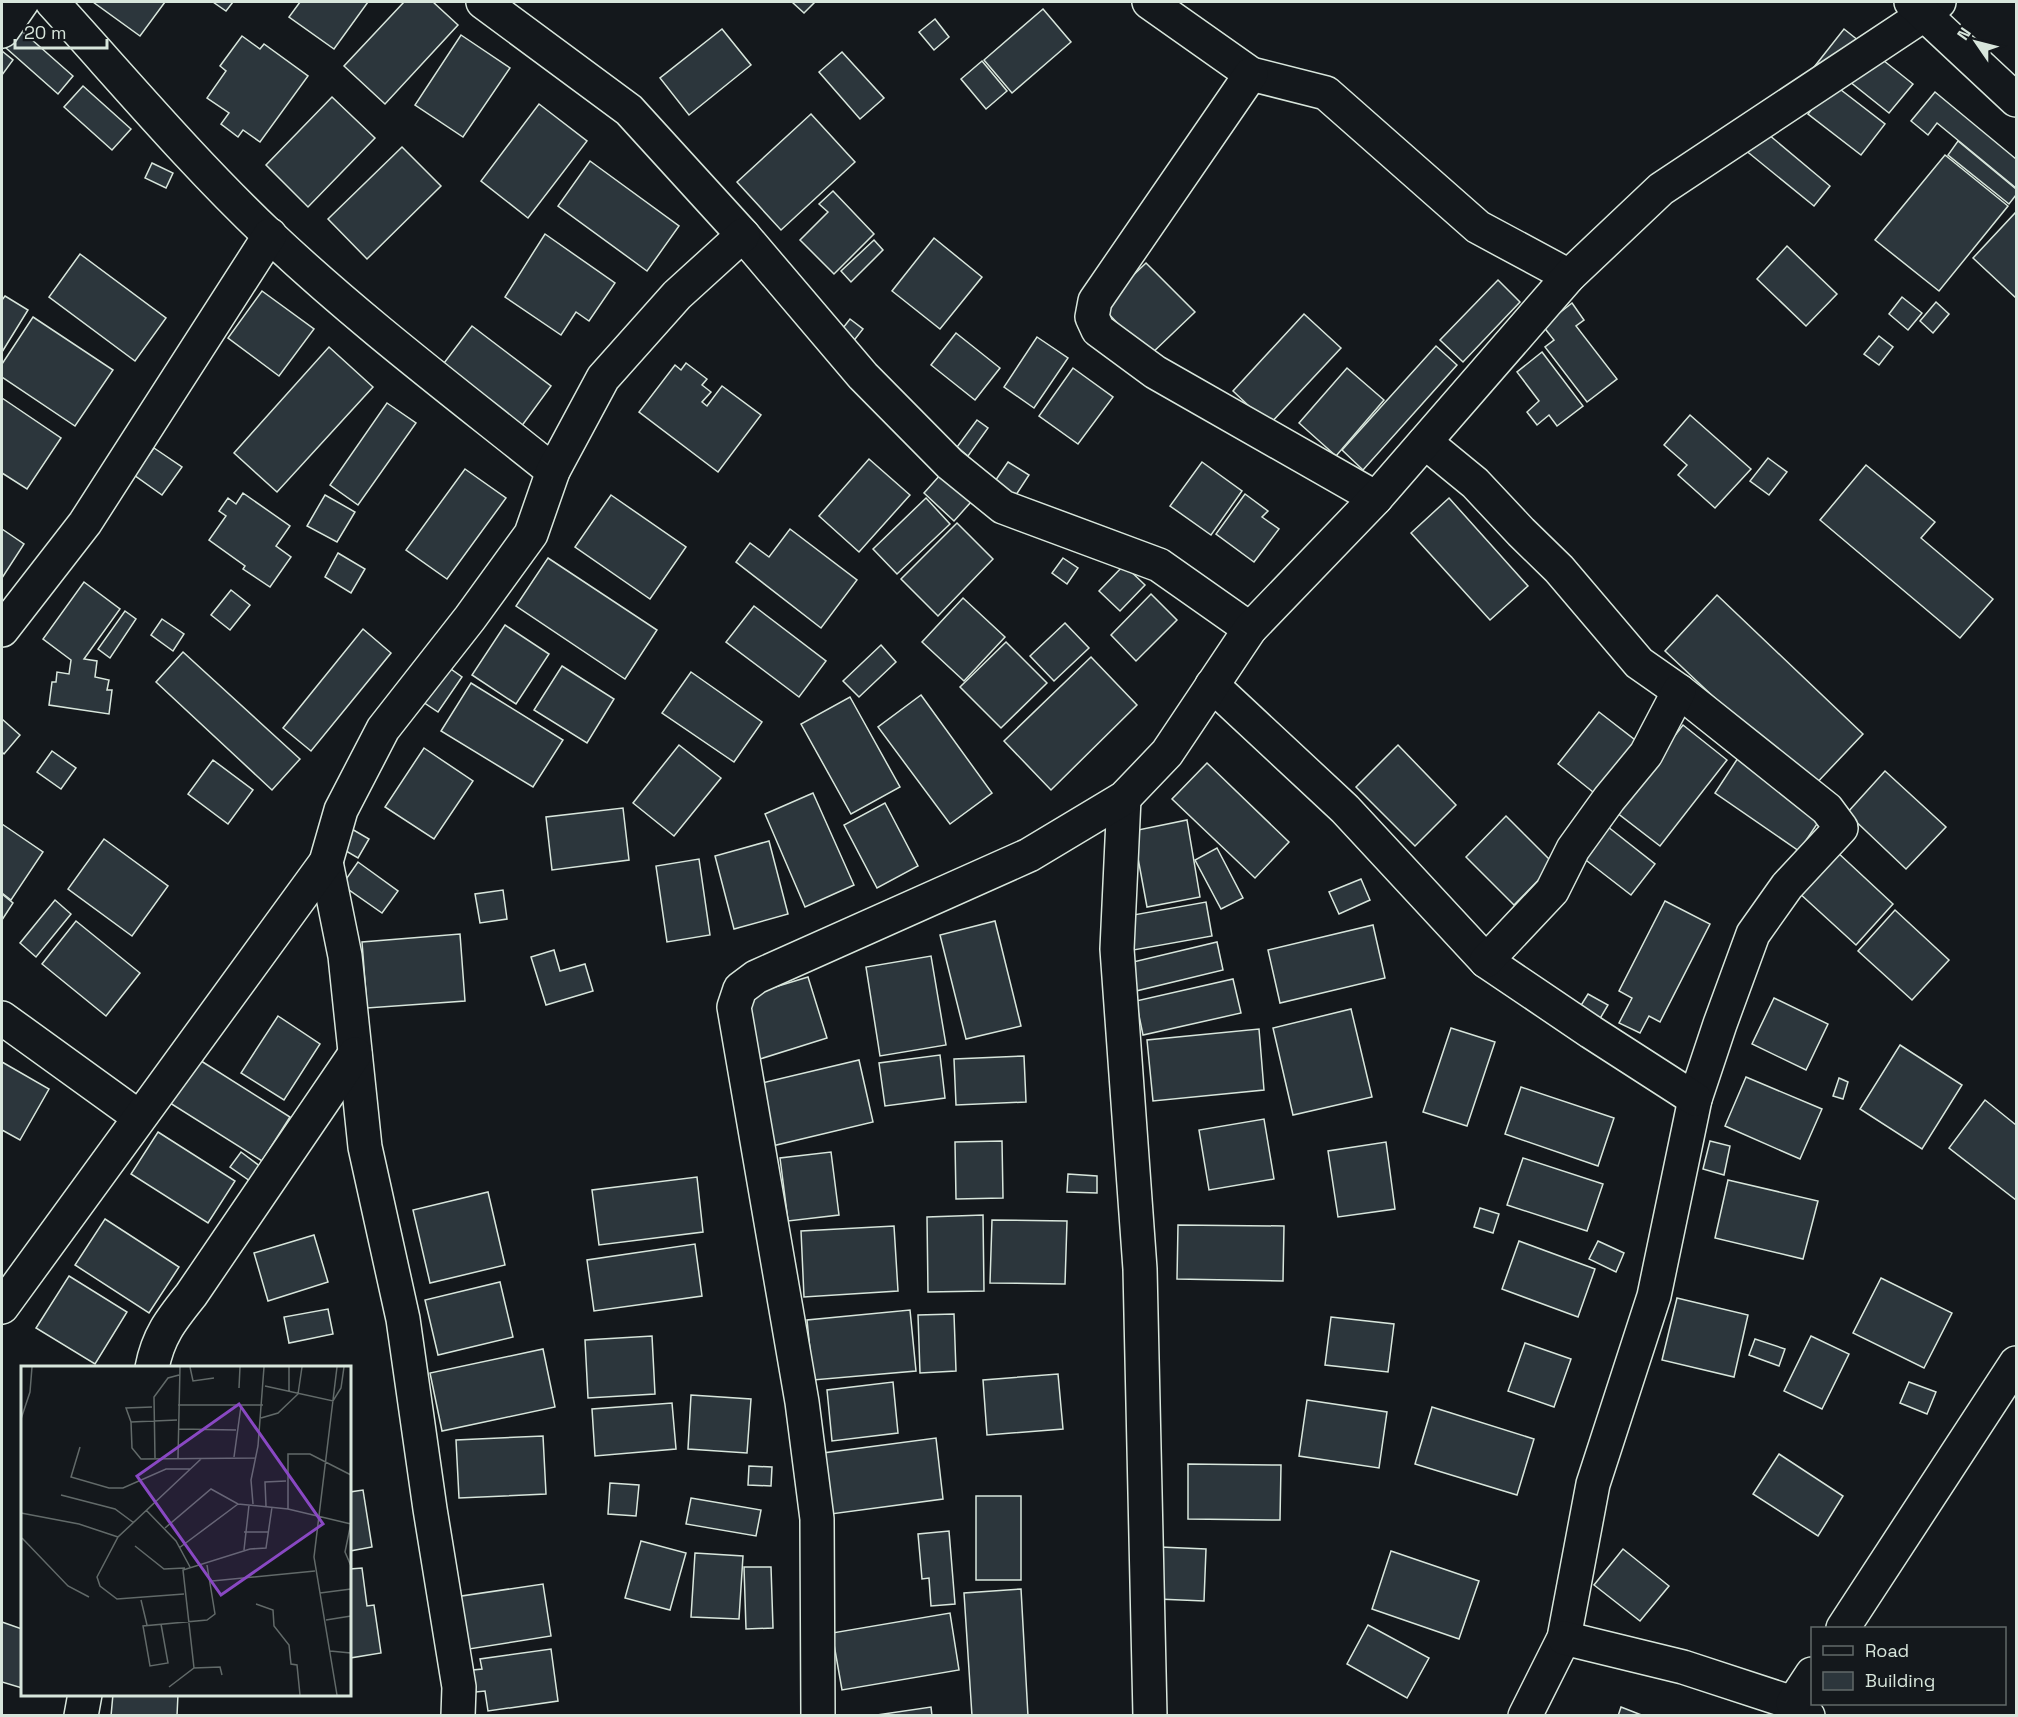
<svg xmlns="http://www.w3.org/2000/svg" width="2018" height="1717" font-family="'Space Grotesk',sans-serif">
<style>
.building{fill:#2c363c;stroke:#d8e6dc;stroke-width:1.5}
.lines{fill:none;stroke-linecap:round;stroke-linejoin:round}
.minor-casing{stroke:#d8e6dc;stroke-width:36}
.major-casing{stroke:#d8e6dc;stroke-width:36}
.minor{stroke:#14181c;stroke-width:33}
.major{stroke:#14181c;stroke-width:33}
.inset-road{fill:none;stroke:#626a69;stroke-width:1.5}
.view{fill:#8948c3;fill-opacity:0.15;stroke:#8948c3;stroke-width:3}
.inset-edge{fill:none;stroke:#d8e6dc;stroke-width:3}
</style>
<rect width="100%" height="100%" fill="#14181c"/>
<g class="building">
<polygon points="93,2 165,2 140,36"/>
<polygon points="213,2 233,2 226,11"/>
<polygon points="300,2 368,2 334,49 289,17"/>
<polygon points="404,2 433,2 458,25 385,104 344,66"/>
<polygon points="792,2 815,2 804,13"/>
<polygon points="1043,9 1071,42 1012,93 984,60"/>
<polygon points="935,19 949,37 934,50 919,32"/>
<polygon points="722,29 751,65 689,115 660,78"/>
<polygon points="1844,29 1913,84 1889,113 1835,70 1811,71"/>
<polygon points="22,31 73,76 58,94 6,48"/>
<polygon points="461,35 510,68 463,137 415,105"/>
<polygon points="242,36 260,49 264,44 308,76 260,142 243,130 238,137 221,124 229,113 207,98 226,71 220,66"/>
<polygon points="2,51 13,60 2,75"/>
<polygon points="842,52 884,98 860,119 819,72"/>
<polygon points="982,61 1007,91 986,109 961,79"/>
<polygon points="1832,83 1885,124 1861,155 1808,114"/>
<polygon points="83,86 131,129 112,150 64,107"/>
<polygon points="1935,92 2016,159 2016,188 1937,123 1928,135 1911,121"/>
<polygon points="332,97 375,138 308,207 266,165"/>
<polygon points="539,104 587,141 528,218 481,181"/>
<polygon points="811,114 855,162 781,230 737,182"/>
<polygon points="1756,124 1830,186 1814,206 1739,145"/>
<polygon points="1958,141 2016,189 2016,195 2009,204 1948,155"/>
<polygon points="402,147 441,186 367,259 328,219"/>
<polygon points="1945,155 2008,206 1939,291 1875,240"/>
<polygon points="590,161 679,226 647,271 558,206"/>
<polygon points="152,163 173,173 166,188 145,178"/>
<polygon points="833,191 874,234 834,274 800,240 828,212 819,204"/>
<polygon points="2016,212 2016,298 1973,258"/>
<polygon points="545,234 615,283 589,321 576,312 561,335 505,297"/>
<polygon points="934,238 982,277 940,329 892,291"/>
<polygon points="874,240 883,250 851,282 841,271"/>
<polygon points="1787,246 1837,294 1806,326 1757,279"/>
<polygon points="80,254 166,318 135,361 49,297"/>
<polygon points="1146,263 1195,312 1149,356 1101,306"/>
<polygon points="1498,280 1520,302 1463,362 1440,340"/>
<polygon points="262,291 314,329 279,376 228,338"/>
<polygon points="5,296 28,310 2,352 2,300"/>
<polygon points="1902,297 1922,313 1908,330 1889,314"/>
<polygon points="1936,302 1949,314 1933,333 1920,321"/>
<polygon points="1572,303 1584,320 1576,326 1617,379 1587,402 1545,347 1554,340 1543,326"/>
<polygon points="1304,314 1341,348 1269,425 1233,391"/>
<polygon points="33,317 113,370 75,426 2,377 2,364"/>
<polygon points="850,319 863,329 852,343 839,333"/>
<polygon points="472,326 551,386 521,427 441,367"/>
<polygon points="956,333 1000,368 975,400 931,365"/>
<polygon points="1879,336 1893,347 1879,365 1864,354"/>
<polygon points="1037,337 1068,358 1034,408 1004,387"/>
<polygon points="1436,346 1457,365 1363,470 1342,450"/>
<polygon points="329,347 373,387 277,492 234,453"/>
<polygon points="1542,352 1583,406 1557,426 1549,415 1537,425 1527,412 1539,401 1517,372"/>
<polygon points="686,363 707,379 702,385 711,392 702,402 707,406 722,386 761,415 718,472 639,412 675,365 681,370"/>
<polygon points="1073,368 1113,397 1078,444 1039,416"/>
<polygon points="1347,368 1384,400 1336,456 1299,423"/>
<polygon points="2,398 61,438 27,489 2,473"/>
<polygon points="387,403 416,423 358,505 330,485"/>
<polygon points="1690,415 1751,469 1715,508 1678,475 1687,465 1664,445"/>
<polygon points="977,420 988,428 968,456 957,447"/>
<polygon points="154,448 182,467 162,495 134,475"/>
<polygon points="1768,458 1787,472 1769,495 1750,481"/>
<polygon points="869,459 910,495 859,552 819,516"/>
<polygon points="1008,462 1029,475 1014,498 993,484"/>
<polygon points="1202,462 1242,491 1211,535 1170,506"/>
<polygon points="1866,465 1935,522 1921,538 1993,599 1960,638 1820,520"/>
<polygon points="465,469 506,498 447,579 406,550"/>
<polygon points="941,474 971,502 954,521 924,493"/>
<polygon points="243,493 290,526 276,546 291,557 270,587 243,569 245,566 209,540 226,516 219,511 228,498 236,504"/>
<polygon points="1245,494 1268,511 1262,517 1279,529 1254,562 1216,534"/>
<polygon points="325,495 355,512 337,542 307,526"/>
<polygon points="611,495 686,547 650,599 575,547"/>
<polygon points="926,498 950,524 897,574 873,549"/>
<polygon points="1449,498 1528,586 1490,620 1411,533"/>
<polygon points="957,523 993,559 938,616 901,579"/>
<polygon points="2,529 24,544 2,578"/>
<polygon points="790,529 857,580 821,628 736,562 750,543 769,557"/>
<polygon points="338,553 365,569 351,593 325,577"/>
<polygon points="548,558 657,630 625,679 516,606"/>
<polygon points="1063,558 1078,568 1067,584 1052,573"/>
<polygon points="1124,565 1145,585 1120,611 1099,591"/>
<polygon points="84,582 120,609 84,659 97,661 95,677 109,680 107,690 112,690 109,714 49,705 52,682 56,682 57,672 69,674 71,660 43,639"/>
<polygon points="231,590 250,605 230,630 211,615"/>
<polygon points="1151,594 1177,620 1136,661 1111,635"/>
<polygon points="1717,595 1863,734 1811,789 1665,651"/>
<polygon points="963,598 1005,637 964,681 922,642"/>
<polygon points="754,606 826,661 799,697 726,642"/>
<polygon points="125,611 136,619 110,658 98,649"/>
<polygon points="162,619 184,634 173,651 151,635"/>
<polygon points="1065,623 1089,648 1054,681 1030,656"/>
<polygon points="505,625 549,654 516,704 472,675"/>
<polygon points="363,629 391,653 311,751 283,728"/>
<polygon points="1006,642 1047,683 1001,728 960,687"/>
<polygon points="881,645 896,662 859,697 843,681"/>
<polygon points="183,652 300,759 272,790 156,682"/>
<polygon points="1091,657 1137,705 1051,790 1004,741"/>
<polygon points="441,662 462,677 438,712 417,698"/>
<polygon points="562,666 614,699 587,743 534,710"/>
<polygon points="691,672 762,722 734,762 662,713"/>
<polygon points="471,683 563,740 533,787 441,731"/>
<polygon points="921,695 992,793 950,824 878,727"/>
<polygon points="850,697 900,787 851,814 801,724"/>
<polygon points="1599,712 1639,743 1598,796 1558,764"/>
<polygon points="2,719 20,735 4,754 2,752"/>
<polygon points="1683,725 1727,760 1660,846 1616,812"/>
<polygon points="679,745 721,778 674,836 633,803"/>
<polygon points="1398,745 1456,805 1415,846 1356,787"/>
<polygon points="424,748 473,781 434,839 385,807"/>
<polygon points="52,751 76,768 61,789 37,772"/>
<polygon points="1738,758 1823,815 1799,851 1715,793"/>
<polygon points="213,760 253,790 228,824 188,794"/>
<polygon points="1207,763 1289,842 1255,878 1172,799"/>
<polygon points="1885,771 1946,827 1906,869 1847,813"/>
<polygon points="813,793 854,885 805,907 765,814"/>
<polygon points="885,803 918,866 877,888 844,825"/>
<polygon points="623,808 629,860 552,870 546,817"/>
<polygon points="1506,816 1554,864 1514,905 1466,857"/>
<polygon points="1187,820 1200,897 1147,907 1133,831"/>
<polygon points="1603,823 1655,864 1631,895 1578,854"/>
<polygon points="2,824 43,852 11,900 2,893"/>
<polygon points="345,825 369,839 358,858 334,844"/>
<polygon points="104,839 168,886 132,936 68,889"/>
<polygon points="769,841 788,914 734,929 715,856"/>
<polygon points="1217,848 1243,898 1221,909 1195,860"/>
<polygon points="1836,851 1893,904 1856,945 1798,892"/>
<polygon points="699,859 710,935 667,942 656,866"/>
<polygon points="358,862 398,891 382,913 342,885"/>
<polygon points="1361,879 1370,900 1339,914 1329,892"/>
<polygon points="503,890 507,919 480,923 475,894"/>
<polygon points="2,894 13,903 2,920"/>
<polygon points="55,900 71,914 36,957 20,943"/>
<polygon points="1665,901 1710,924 1660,1022 1649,1016 1640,1033 1619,1023 1632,998 1619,991"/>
<polygon points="1206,902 1212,936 1128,951 1122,917"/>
<polygon points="1895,910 1949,960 1912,1000 1858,951"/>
<polygon points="76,921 140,973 106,1016 42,964"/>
<polygon points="995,921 1021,1026 966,1039 940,935"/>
<polygon points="1373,925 1385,978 1280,1003 1268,950"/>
<polygon points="460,934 465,1001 367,1008 362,942"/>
<polygon points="1217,942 1223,970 1136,991 1129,963"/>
<polygon points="554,950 560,971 585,964 593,991 546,1005 531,957"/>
<polygon points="931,956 946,1045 880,1056 866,967"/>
<polygon points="808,977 827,1038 760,1059 742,997"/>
<polygon points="1233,979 1241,1013 1143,1035 1136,1001"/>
<polygon points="1588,994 1608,1005 1595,1027 1575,1015"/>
<polygon points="1774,998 1828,1024 1806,1070 1752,1044"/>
<polygon points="1351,1009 1372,1097 1293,1115 1273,1028"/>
<polygon points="278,1016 320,1044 284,1100 241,1073"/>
<polygon points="1451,1028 1495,1042 1467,1126 1423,1112"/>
<polygon points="1259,1029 1264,1090 1153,1101 1147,1040"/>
<polygon points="1900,1045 1962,1085 1922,1149 1860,1109"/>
<polygon points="940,1055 945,1098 885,1106 879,1063"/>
<polygon points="1024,1056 1026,1102 956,1105 954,1059"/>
<polygon points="198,1059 290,1117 262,1161 170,1103"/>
<polygon points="859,1060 873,1122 768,1147 754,1085"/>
<polygon points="2,1062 49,1089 20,1140 2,1130"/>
<polygon points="1746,1077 1822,1109 1800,1159 1725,1126"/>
<polygon points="1839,1078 1848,1082 1843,1099 1833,1096"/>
<polygon points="1521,1087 1614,1118 1598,1166 1505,1134"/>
<polygon points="1985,1100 2016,1125 2016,1200 1949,1148"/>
<polygon points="1264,1119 1274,1179 1209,1190 1199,1130"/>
<polygon points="158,1132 235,1181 208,1223 131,1174"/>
<polygon points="1002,1141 1003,1198 956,1199 955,1142"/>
<polygon points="1710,1141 1730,1146 1724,1175 1703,1169"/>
<polygon points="1386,1142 1395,1209 1338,1217 1328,1151"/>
<polygon points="241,1152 261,1167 250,1181 230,1167"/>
<polygon points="831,1152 839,1215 788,1221 780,1158"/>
<polygon points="1523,1158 1603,1184 1587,1231 1507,1205"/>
<polygon points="1068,1174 1097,1176 1097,1193 1067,1192"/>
<polygon points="697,1177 703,1232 599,1245 592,1190"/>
<polygon points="1728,1180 1818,1201 1803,1259 1715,1238"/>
<polygon points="488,1192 505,1265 430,1283 413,1210"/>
<polygon points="1480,1208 1499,1214 1493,1233 1474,1227"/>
<polygon points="983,1215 984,1291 928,1292 927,1217"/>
<polygon points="105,1219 179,1267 149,1313 75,1265"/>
<polygon points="992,1220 1067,1221 1065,1284 990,1283"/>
<polygon points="1178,1225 1284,1226 1283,1281 1177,1279"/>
<polygon points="894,1226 898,1291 804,1297 801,1231"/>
<polygon points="314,1235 328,1282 268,1301 254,1253"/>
<polygon points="1519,1241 1595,1269 1578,1317 1502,1289"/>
<polygon points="1598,1241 1624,1253 1616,1272 1589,1259"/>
<polygon points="695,1244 702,1296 594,1311 587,1260"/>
<polygon points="69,1276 127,1312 95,1364 36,1328"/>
<polygon points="1881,1278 1952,1313 1924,1368 1853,1333"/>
<polygon points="500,1282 513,1337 438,1355 425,1300"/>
<polygon points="1677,1298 1748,1315 1734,1377 1662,1360"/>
<polygon points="328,1309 333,1334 289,1343 284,1317"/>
<polygon points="910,1310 916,1371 813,1380 807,1320"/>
<polygon points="954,1314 956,1371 920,1373 918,1315"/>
<polygon points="1331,1317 1394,1324 1388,1372 1325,1365"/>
<polygon points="652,1336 655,1394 588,1398 585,1340"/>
<polygon points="1811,1336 1849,1354 1822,1409 1784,1391"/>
<polygon points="1755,1339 1785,1349 1779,1366 1749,1355"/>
<polygon points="1525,1343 1571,1359 1554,1407 1508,1391"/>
<polygon points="543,1349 555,1407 442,1431 430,1373"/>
<polygon points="1058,1374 1063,1429 987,1435 983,1380"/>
<polygon points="893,1382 898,1433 832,1441 827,1390"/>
<polygon points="1909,1382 1936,1392 1927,1414 1900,1403"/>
<polygon points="691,1395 751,1399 747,1453 688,1449"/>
<polygon points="1307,1400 1387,1412 1379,1468 1299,1456"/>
<polygon points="672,1403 676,1449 595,1456 592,1409"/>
<polygon points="1432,1407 1534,1439 1517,1495 1415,1464"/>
<polygon points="543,1436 546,1494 459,1498 456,1440"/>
<polygon points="936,1438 943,1499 831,1514 823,1453"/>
<polygon points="1779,1454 1843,1496 1818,1536 1753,1494"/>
<polygon points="1188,1464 1281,1465 1280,1520 1188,1519"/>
<polygon points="749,1466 772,1467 771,1486 748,1485"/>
<polygon points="610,1483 639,1485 636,1516 608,1514"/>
<polygon points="363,1490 372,1547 350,1551 350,1492"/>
<rect x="976" y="1496" width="45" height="84"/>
<polygon points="691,1498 761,1510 756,1536 686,1524"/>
<polygon points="949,1531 955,1604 931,1606 929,1578 922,1579 918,1534"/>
<polygon points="641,1541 686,1553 670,1610 625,1598"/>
<polygon points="1160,1547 1206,1549 1204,1601 1158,1599"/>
<polygon points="1623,1549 1669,1586 1640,1621 1594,1585"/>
<polygon points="1391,1551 1479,1581 1459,1639 1372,1609"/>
<polygon points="695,1553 743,1556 739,1619 691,1617"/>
<polygon points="744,1567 771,1567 773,1628 746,1629"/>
<polygon points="362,1568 367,1606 374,1605 381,1653 350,1658 350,1569"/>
<polygon points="543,1584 551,1636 463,1650 455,1597"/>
<polygon points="1021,1589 1028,1716 972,1716 964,1593"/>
<polygon points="950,1613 959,1670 842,1690 832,1633"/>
<polygon points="2,1622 22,1629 22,1688 2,1682"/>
<polygon points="1368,1625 1429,1658 1407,1698 1347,1664"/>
<polygon points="551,1649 558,1701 488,1711 485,1691 476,1692 473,1670 482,1669 480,1659"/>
<polygon points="113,1694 178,1694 177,1716 111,1716"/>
<polygon points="931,1707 932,1716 870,1716"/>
<polygon points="1621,1707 1644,1716 1618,1716"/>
</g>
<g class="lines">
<g class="minor-casing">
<g id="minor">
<path d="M52 2C123 80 192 162 269 235 359 320 457 394 553 471"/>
<polyline points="483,2 629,110 743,235 863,376 950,464 1003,507 1159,565 1250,629"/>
<polyline points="1149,2 1251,74 1326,93 1478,227 1569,276"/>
<polyline points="2,31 22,2"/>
<polyline points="1251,74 1095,301 1092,317 1098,330 1155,372 1376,498"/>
<polyline points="1425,442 1475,483 1521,532 1559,569 1639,663 1679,691 1827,809 1841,828 1787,886 1753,934 1720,1024 1695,1099 1654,1296 1593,1484 1564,1638 1525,1716"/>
<polyline points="2,630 85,523 270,235"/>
<polyline points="1212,685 1345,809 1486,961 1591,1032 1695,1099"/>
<polyline points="1124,798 1117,949 1140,1269 1150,1716"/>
<polyline points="326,862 345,956 365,1147 403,1319 430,1509 459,1687 458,1716"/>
<polyline points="1486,961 1552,891 1573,849 1609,799 1646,754 1679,691"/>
<polyline points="2,1018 139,1117"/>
<polyline points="2,1307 326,862 341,810 383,729 470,618 531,534 553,471 603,378 677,295 743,235"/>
<path d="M152 1368C158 1336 171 1320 191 1295L355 1054"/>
<polyline points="1843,1628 2016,1363"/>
<polyline points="1564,1638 1683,1667 1793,1703 1808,1716"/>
<polyline points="1793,1703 1812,1674"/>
<polyline points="81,1716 85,1694"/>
<polyline points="818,1716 817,1519 802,1402 734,1007 740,989 756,977 1029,855 1124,798 1167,753 1250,629 1376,498 1569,276 1661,189 1925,14 1939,2"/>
</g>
</g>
<g class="major-casing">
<polyline id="major" points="1911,2 2016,100"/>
</g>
<use href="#minor" class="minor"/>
<use href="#major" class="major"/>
</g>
<g transform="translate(21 1366)">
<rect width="330" height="330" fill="#14181c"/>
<path class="inset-road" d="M169 1 172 15 193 12M244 20 312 35 320 22 323 1M218 22 219 1M268 26V1M157 39H242M131 41 105 42 110 56 111 82 120 93 235 92M240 52 257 47 277 28 281 1M0 53 9 26 11 1M110 56 156 54M158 63 215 64M59 81 50 111 88 122H102L145 103H170M213 91 220 40M134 92 133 31 147 12 158 9M157 92 159 1M40 129 94 143 113 157M232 138 230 114 237 80 243 1M245 140 244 116 265 115M267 143V88H289L330 109M125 144 155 175 169 201M0 147 58 158 97 171M330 157 324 186 330 200M144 162 190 123 217 138 267 143 330 158M223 166H247M1 172 47 220 68 231M114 180 143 203 164 202M158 182 217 138M223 184 228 139M191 215 294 205M299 227 330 223M163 228 96 233 79 220 76 211 97 171 180 93M120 234 126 259M235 238 252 244 253 260 268 279 270 298 276 299 279 329M305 254 330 250M140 258 147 297 129 300 122 260 186 254 194 248 186 199M309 285 330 287M173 302 162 204 229 183 245 182 251 141M148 321 173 302 199 301 201 309M316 329 293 191 316 1"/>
<path class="view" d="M218 38 302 158 200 229 116 110Z"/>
<rect width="330" height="330" class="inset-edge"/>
</g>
<rect width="2018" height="1717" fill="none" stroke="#d8e6dc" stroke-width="6"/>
<rect x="1811" y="1627" width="195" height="78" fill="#14181c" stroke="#626a69" stroke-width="1.5"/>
<rect x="1823" y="1646" width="30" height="9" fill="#14181c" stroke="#626a69" stroke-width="1.5"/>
<text x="1865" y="1657" font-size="18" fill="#d8e6dc">Road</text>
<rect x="1823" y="1672" width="30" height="18" fill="#2c363c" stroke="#626a69" stroke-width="1.5"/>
<text x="1865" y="1687" font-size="18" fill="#d8e6dc">Building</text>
<g transform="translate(1976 42) rotate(305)" stroke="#14181c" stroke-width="4.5" paint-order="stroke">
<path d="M0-4.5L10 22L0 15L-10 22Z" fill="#d8e6dc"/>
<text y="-9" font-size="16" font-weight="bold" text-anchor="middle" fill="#d8e6dc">N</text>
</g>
<path d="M15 39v9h92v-9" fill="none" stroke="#d8e6dc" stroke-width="3"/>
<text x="24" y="39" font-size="18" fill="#d8e6dc" stroke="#14181c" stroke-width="4.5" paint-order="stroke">20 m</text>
</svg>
